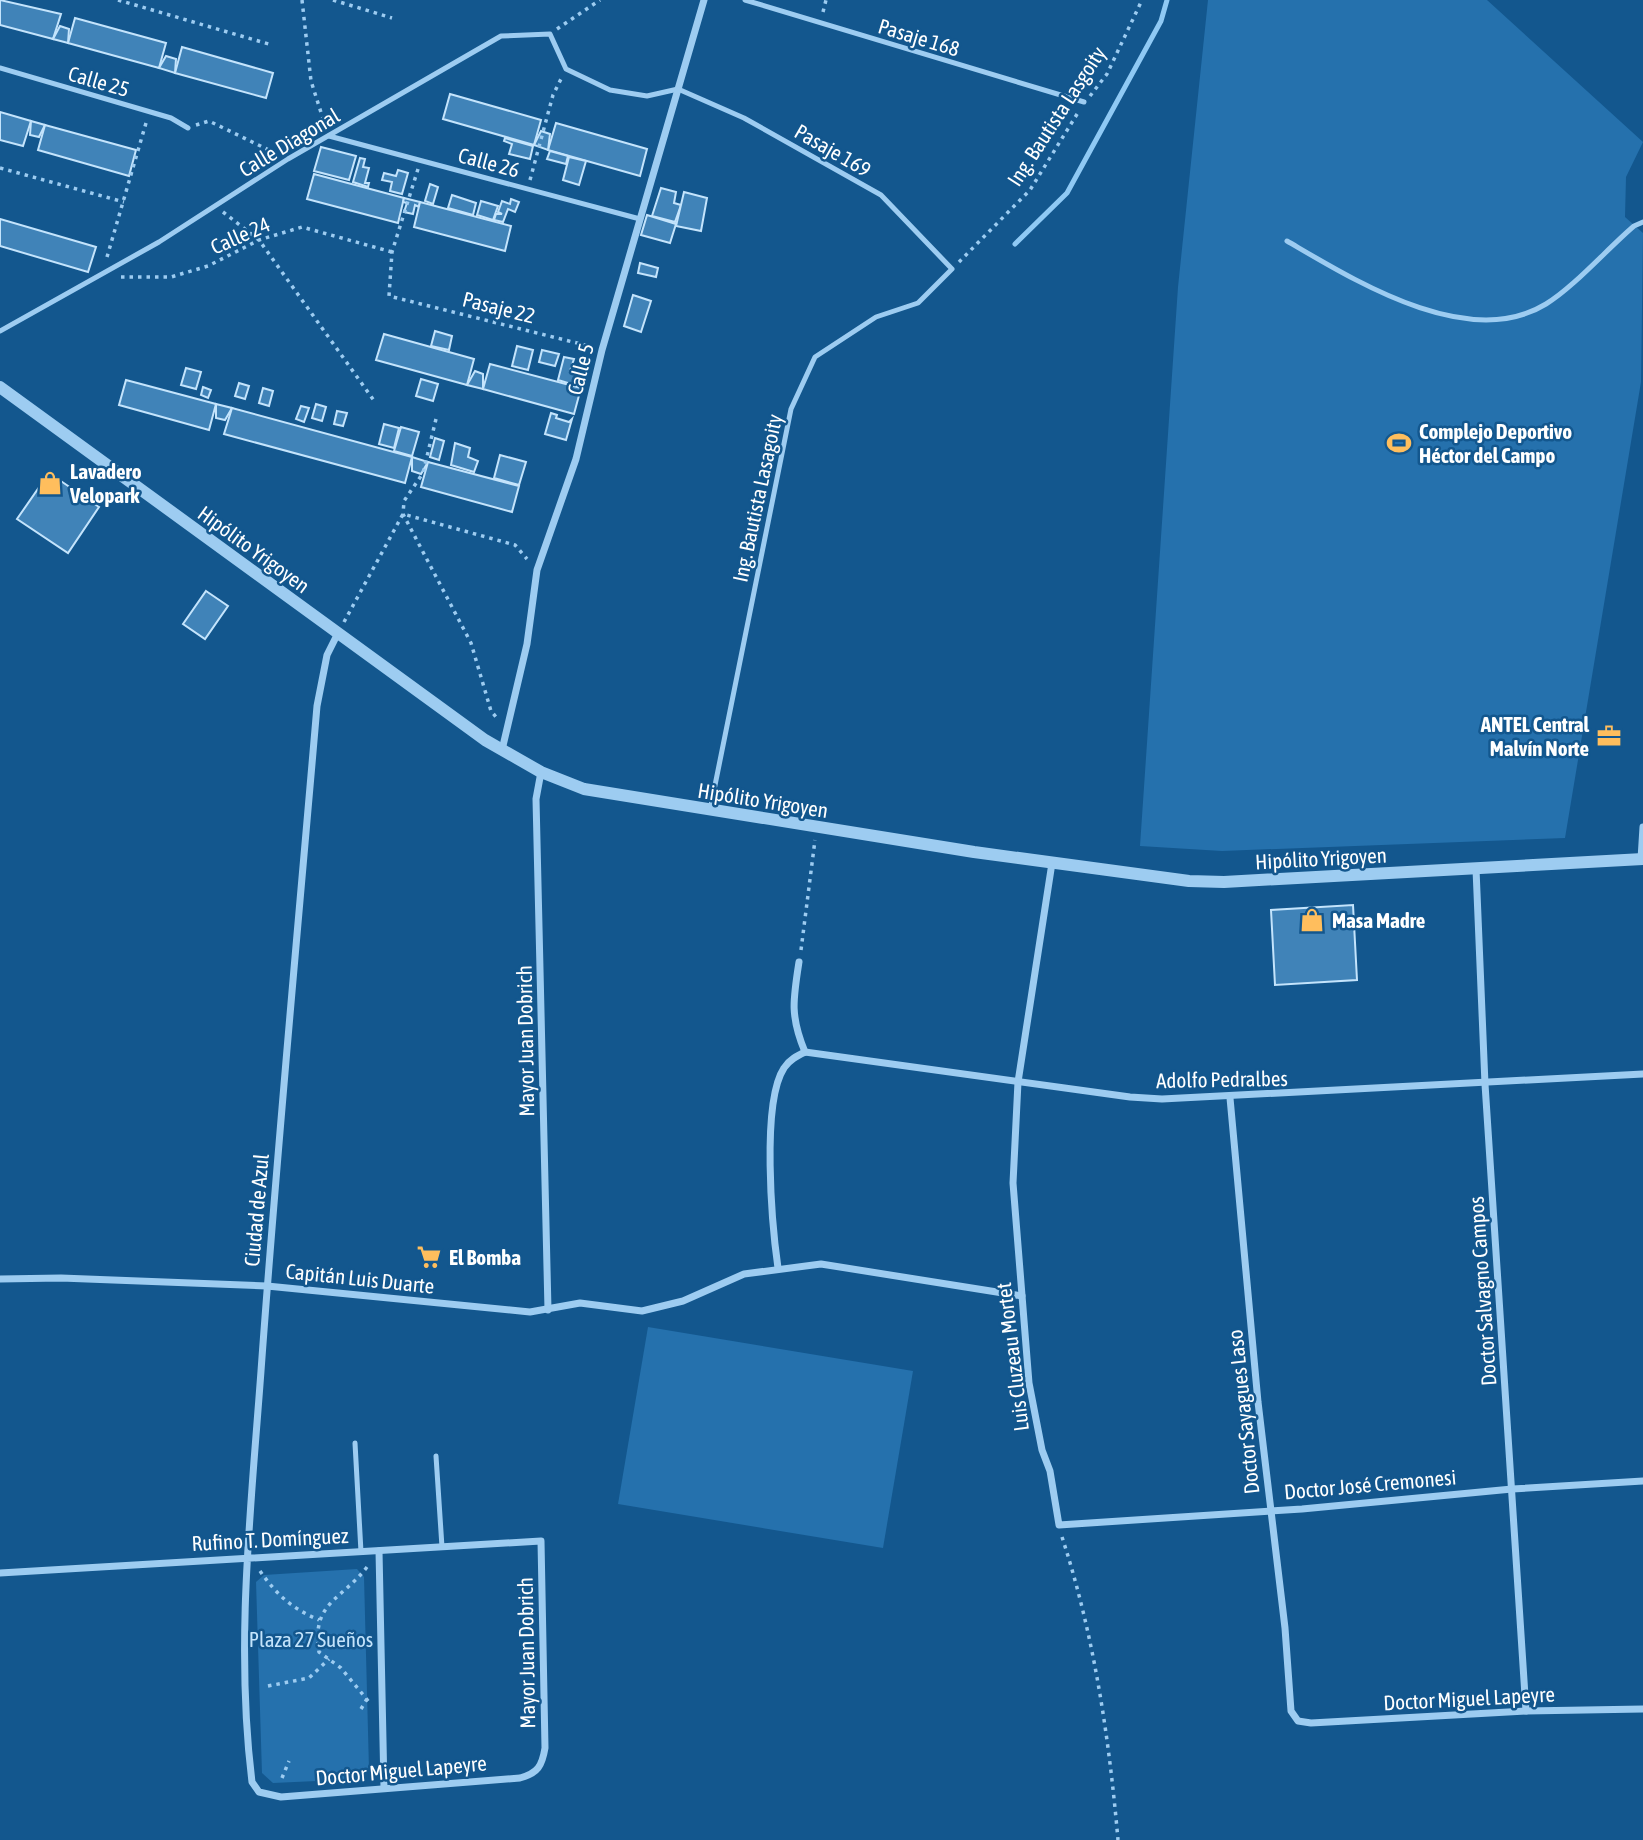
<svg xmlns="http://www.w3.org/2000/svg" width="1643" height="1840" font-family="'Asap Condensed',sans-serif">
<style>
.green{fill:#2571ad}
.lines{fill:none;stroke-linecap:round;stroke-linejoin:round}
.stream{stroke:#8fc9f4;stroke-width:5}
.building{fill:#4083b8;stroke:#c4e4fc;stroke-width:2}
.path{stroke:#9dccf1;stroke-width:3.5;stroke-dasharray:3.5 5;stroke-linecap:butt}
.service{stroke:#9dccf1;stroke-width:5}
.minor{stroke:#9dccf1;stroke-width:7}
.tertiary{stroke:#9dccf1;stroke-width:12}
.labels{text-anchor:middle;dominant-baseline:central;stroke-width:5;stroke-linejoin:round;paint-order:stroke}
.street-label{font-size:21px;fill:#fff;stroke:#13578e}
.poi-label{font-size:21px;font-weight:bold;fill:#fff;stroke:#13578e;text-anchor:start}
.park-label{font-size:21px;fill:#c4e4fc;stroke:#13578e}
</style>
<rect width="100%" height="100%" fill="#13578e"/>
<g class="green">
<polygon points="1208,0 1487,0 1643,142 1626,177 1625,217 1643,233 1641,382 1565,838 1222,851 1140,846 1178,287"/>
<polygon points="648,1327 913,1371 883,1548 618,1504"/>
<polygon points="357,1569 364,1577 369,1770 360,1779 273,1783 262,1773 256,1582 264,1575"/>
</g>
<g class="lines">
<polyline class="stream" points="1015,244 1067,193 1161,21 1167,0"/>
</g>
<g class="building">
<polygon points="0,0 61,14 53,39 0,25"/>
<polygon points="75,18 166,43 159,68 68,43"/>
<polygon points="60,26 69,29 68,43 53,39"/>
<polygon points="182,47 273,73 266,98 175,73"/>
<polygon points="166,56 176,59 175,73 159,68"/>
<polygon points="450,94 541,120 534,145 443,119"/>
<polygon points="0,112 31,121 23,146 0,140"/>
<polygon points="31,121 45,125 39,137 30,135"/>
<polygon points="556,123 647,149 640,176 548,150"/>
<polygon points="45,125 136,150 129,176 38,150"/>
<polygon points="541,131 550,134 548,150 534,145"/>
<polygon points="505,138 533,146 530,159 509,154 512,144 504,141"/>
<polygon points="321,147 356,156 349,180 314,171"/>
<polygon points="550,151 568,156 566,164 547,159"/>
<polygon points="569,157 586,161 579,185 563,180"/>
<polygon points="360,158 365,159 363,167 369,168 365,183 369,183 368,187 353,182"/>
<polygon points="398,170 408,173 402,194 390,191 392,182 382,180 384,173 396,176"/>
<polygon points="314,174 404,198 398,223 307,199"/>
<polygon points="430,184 438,187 433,204 425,201"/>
<polygon points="661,188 676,192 674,203 681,205 675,222 652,216"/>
<polygon points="684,192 707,198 701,231 676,226"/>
<polygon points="452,195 476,203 473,215 448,208"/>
<polygon points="404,198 420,202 419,207 415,205 413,214 404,212 407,203 403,202"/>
<polygon points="511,199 519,202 515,212 508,209 503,222 494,220 496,214 502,214 498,212 502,201 510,204"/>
<polygon points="481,201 498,206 493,220 477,215"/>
<polygon points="420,202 511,226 505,251 414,227"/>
<polygon points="647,215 676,224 670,243 641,235"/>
<polygon points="0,219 96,247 88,272 0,246"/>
<polygon points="640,263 658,268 656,277 638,273"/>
<polygon points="633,295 651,301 641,332 624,326"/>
<polygon points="435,331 452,336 449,350 431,346"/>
<polygon points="384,334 474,359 467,385 376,360"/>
<polygon points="517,346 533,350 528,370 512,366"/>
<polygon points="542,350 559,354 555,366 539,362"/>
<polygon points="564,357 574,359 570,371 585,375 581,387 558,380"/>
<polygon points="490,364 581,388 574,414 483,389"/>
<polygon points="186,368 201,372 196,389 181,385"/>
<polygon points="475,371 483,374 483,389 467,385"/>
<polygon points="421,379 438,384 433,401 416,396"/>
<polygon points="126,380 216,404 209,430 119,405"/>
<polygon points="239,383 249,386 245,399 235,396"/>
<polygon points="203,387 211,390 208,398 201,395"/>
<polygon points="263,388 273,391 269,406 259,403"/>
<polygon points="216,404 232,408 225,420 216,418"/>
<polygon points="316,404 326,407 322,421 312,418"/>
<polygon points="301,406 309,408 304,422 296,419"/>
<polygon points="232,408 412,457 405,483 224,434"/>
<polygon points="337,411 347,413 343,426 334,424"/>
<polygon points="551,413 557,415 556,418 569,422 572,419 566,440 545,434"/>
<polygon points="384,424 399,428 394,448 379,444"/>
<polygon points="401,427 419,432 412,456 394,451"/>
<polygon points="435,438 444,441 439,460 430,457"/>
<polygon points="455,443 470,448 468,457 478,461 474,472 451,465"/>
<polygon points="500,455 526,462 519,485 494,478"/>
<polygon points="412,457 428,462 421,474 412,471"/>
<polygon points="428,462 519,486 512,512 421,487"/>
<polygon points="49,473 99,507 68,553 17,519"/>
<polygon points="206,591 228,606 205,639 183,624"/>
<polygon points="1353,905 1357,980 1275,985 1271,910"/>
</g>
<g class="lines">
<g class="path">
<polyline points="118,0 272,45"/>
<polyline points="302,0 311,81 325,125"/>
<polyline points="333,0 392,18"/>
<polyline points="823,12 826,0"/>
<polyline points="557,29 600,0"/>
<polyline points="1090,96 1107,74 1142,0"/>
<polyline points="196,125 209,121 275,153"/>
<polyline points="0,168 124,202"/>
<polyline points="418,169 392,252 389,296 589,346"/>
<polyline points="530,180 553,95 562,77"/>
<polyline points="223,212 259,240 375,402"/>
<polyline points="107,257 146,123"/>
<polyline points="959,262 1030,190 1079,111"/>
<polyline points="121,277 171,277 208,266 259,240 302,227 392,252"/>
<polyline points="436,419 423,473 404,501 403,514 471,643 491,711 496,717"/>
<polyline points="344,622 403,514 515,545 527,559"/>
<polyline points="801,950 815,840"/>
<path d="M1062 1537C1094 1635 1109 1737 1118 1840"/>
<path d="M367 1567C342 1600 311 1602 319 1652L341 1668 369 1702"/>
<path d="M260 1571C277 1595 291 1608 319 1620"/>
<polyline points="268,1686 309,1678 329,1659"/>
<polyline points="361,1709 367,1699"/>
<polyline points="282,1778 289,1761"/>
</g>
<g class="service">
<polyline points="745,0 1084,102"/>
<polyline points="0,68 171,118 188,128"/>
<polyline points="329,136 640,219"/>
<path d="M1287 241C1354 280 1468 352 1546 304 1574 287 1607 249 1634 226L1643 222"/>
<polyline points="0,331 159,242 288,159 501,36 550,34 566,69 610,90 647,96 678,89 744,118 881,195 952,269 918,303 876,317 815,357 791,409 710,810"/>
<polyline points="355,1443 361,1552"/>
<polyline points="436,1456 442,1547"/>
</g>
<g class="minor">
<polyline points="502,750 527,644 537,570 576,459 602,350 704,0"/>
<polyline points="541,772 536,799 548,1310"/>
<polyline points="1641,859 1643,827"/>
<polyline points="1052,863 1018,1082 1013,1183 1029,1383 1042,1450 1050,1471 1059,1525 1302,1509 1512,1489 1643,1481"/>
<polyline points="1476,869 1485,1084 1526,1711"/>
<path d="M799 962C793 1000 790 1016 805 1052"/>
<polyline points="805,1052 1130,1097 1162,1099 1643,1074"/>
<polyline points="1230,1098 1258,1402 1285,1628 1291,1711 1298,1721 1311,1723 1526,1711 1643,1709"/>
<path d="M778 1268C772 1226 761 1103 784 1068 789 1060 797 1056 805 1052"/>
<polyline points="0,1279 61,1278 267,1286 530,1312 580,1303 642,1311 683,1301 744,1274 821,1264 1022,1296"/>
<polyline points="379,1551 384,1788"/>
<path d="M0 1573 541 1541 545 1748C542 1766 538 1773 520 1778L281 1797 259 1792 252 1782C235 1646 251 1508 261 1371 277 1149 298 928 317 706L327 655 338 633"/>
</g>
<polyline class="tertiary" points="0,387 485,740 541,772 584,789 974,852 1189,881 1224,882 1643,859"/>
</g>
<defs>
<g id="stadium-bare" transform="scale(1.89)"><path d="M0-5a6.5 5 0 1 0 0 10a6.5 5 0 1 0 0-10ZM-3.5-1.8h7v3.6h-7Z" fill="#ffbe5d" stroke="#13578e" stroke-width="2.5" paint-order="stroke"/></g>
<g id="shop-bare" transform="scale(1.89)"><path d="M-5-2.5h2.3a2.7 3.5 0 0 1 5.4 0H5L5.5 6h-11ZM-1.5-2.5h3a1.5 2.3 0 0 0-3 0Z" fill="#ffbe5d" stroke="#13578e" stroke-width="2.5" paint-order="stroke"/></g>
<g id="office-bare" transform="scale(1.89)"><path d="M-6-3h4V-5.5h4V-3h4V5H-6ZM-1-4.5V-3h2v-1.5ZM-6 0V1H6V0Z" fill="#ffbe5d" stroke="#13578e" stroke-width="2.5" paint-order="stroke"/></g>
<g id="supermarket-bare" transform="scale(1.89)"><path d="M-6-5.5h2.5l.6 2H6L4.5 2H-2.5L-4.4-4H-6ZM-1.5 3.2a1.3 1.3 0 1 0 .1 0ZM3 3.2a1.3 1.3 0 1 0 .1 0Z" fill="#ffbe5d" stroke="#13578e" stroke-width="2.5" paint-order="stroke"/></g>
</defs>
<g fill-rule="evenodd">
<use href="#stadium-bare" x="1399" y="443"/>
<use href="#shop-bare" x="50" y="483"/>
<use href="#office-bare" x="1609" y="736"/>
<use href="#shop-bare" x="1312" y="920"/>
<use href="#supermarket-bare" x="429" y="1257"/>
</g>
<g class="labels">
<g class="street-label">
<text transform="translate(919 37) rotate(17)">Pasaje 168</text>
<text transform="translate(99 81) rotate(16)">Calle 25</text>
<text transform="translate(1056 116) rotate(-57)">Ing. Bautista Lasgoity</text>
<text transform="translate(289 142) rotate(-31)">Calle Diagonal</text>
<text transform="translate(833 150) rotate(30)">Pasaje 169</text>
<text transform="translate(489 162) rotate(15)">Calle 26</text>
<text transform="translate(240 235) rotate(-24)">Calle 24</text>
<text transform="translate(499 307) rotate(14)">Pasaje 22</text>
<text transform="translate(580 369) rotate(-76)">Calle 5</text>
<text transform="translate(757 498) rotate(-78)">Ing. Bautista Lasagoity</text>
<text transform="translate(254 549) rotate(36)">Hipólito Yrigoyen</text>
<text transform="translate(763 800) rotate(9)">Hipólito Yrigoyen</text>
<text transform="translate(1321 858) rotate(-3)">Hipólito Yrigoyen</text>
<text transform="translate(525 1041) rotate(-91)">Mayor Juan Dobrich</text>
<text transform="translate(1222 1079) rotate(-1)">Adolfo Pedralbes</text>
<text transform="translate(256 1210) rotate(-85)">Ciudad de Azul</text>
<text transform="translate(360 1278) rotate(6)">Capitán Luis Duarte</text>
<text transform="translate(1482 1291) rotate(-94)">Doctor Salvagno Campos</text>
<text transform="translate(1012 1357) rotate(-97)">Luis Cluzeau Mortet</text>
<text transform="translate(1243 1412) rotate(-96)">Doctor Sayagues Laso</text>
<text transform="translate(1370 1484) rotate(-5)">Doctor José Cremonesi</text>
<text transform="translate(270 1539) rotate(-3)">Rufino T. Domínguez</text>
<text transform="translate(526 1653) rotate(-91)">Mayor Juan Dobrich</text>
<text transform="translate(1469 1698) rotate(-3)">Doctor Miguel Lapeyre</text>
<text transform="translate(401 1770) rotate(-5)">Doctor Miguel Lapeyre</text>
</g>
<g class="poi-label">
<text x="1419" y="431">Complejo Deportivo<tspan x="1419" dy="24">Héctor del Campo</tspan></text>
<text x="70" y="471">Lavadero<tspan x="70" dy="24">Velopark</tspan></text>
<text x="1589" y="724" text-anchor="end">ANTEL Central<tspan x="1589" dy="24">Malvín Norte</tspan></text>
<text x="1332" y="920">Masa Madre</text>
<text x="449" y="1257">El Bomba</text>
</g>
<g class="park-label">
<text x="311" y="1639">Plaza 27 Sueños</text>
</g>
</g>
</svg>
